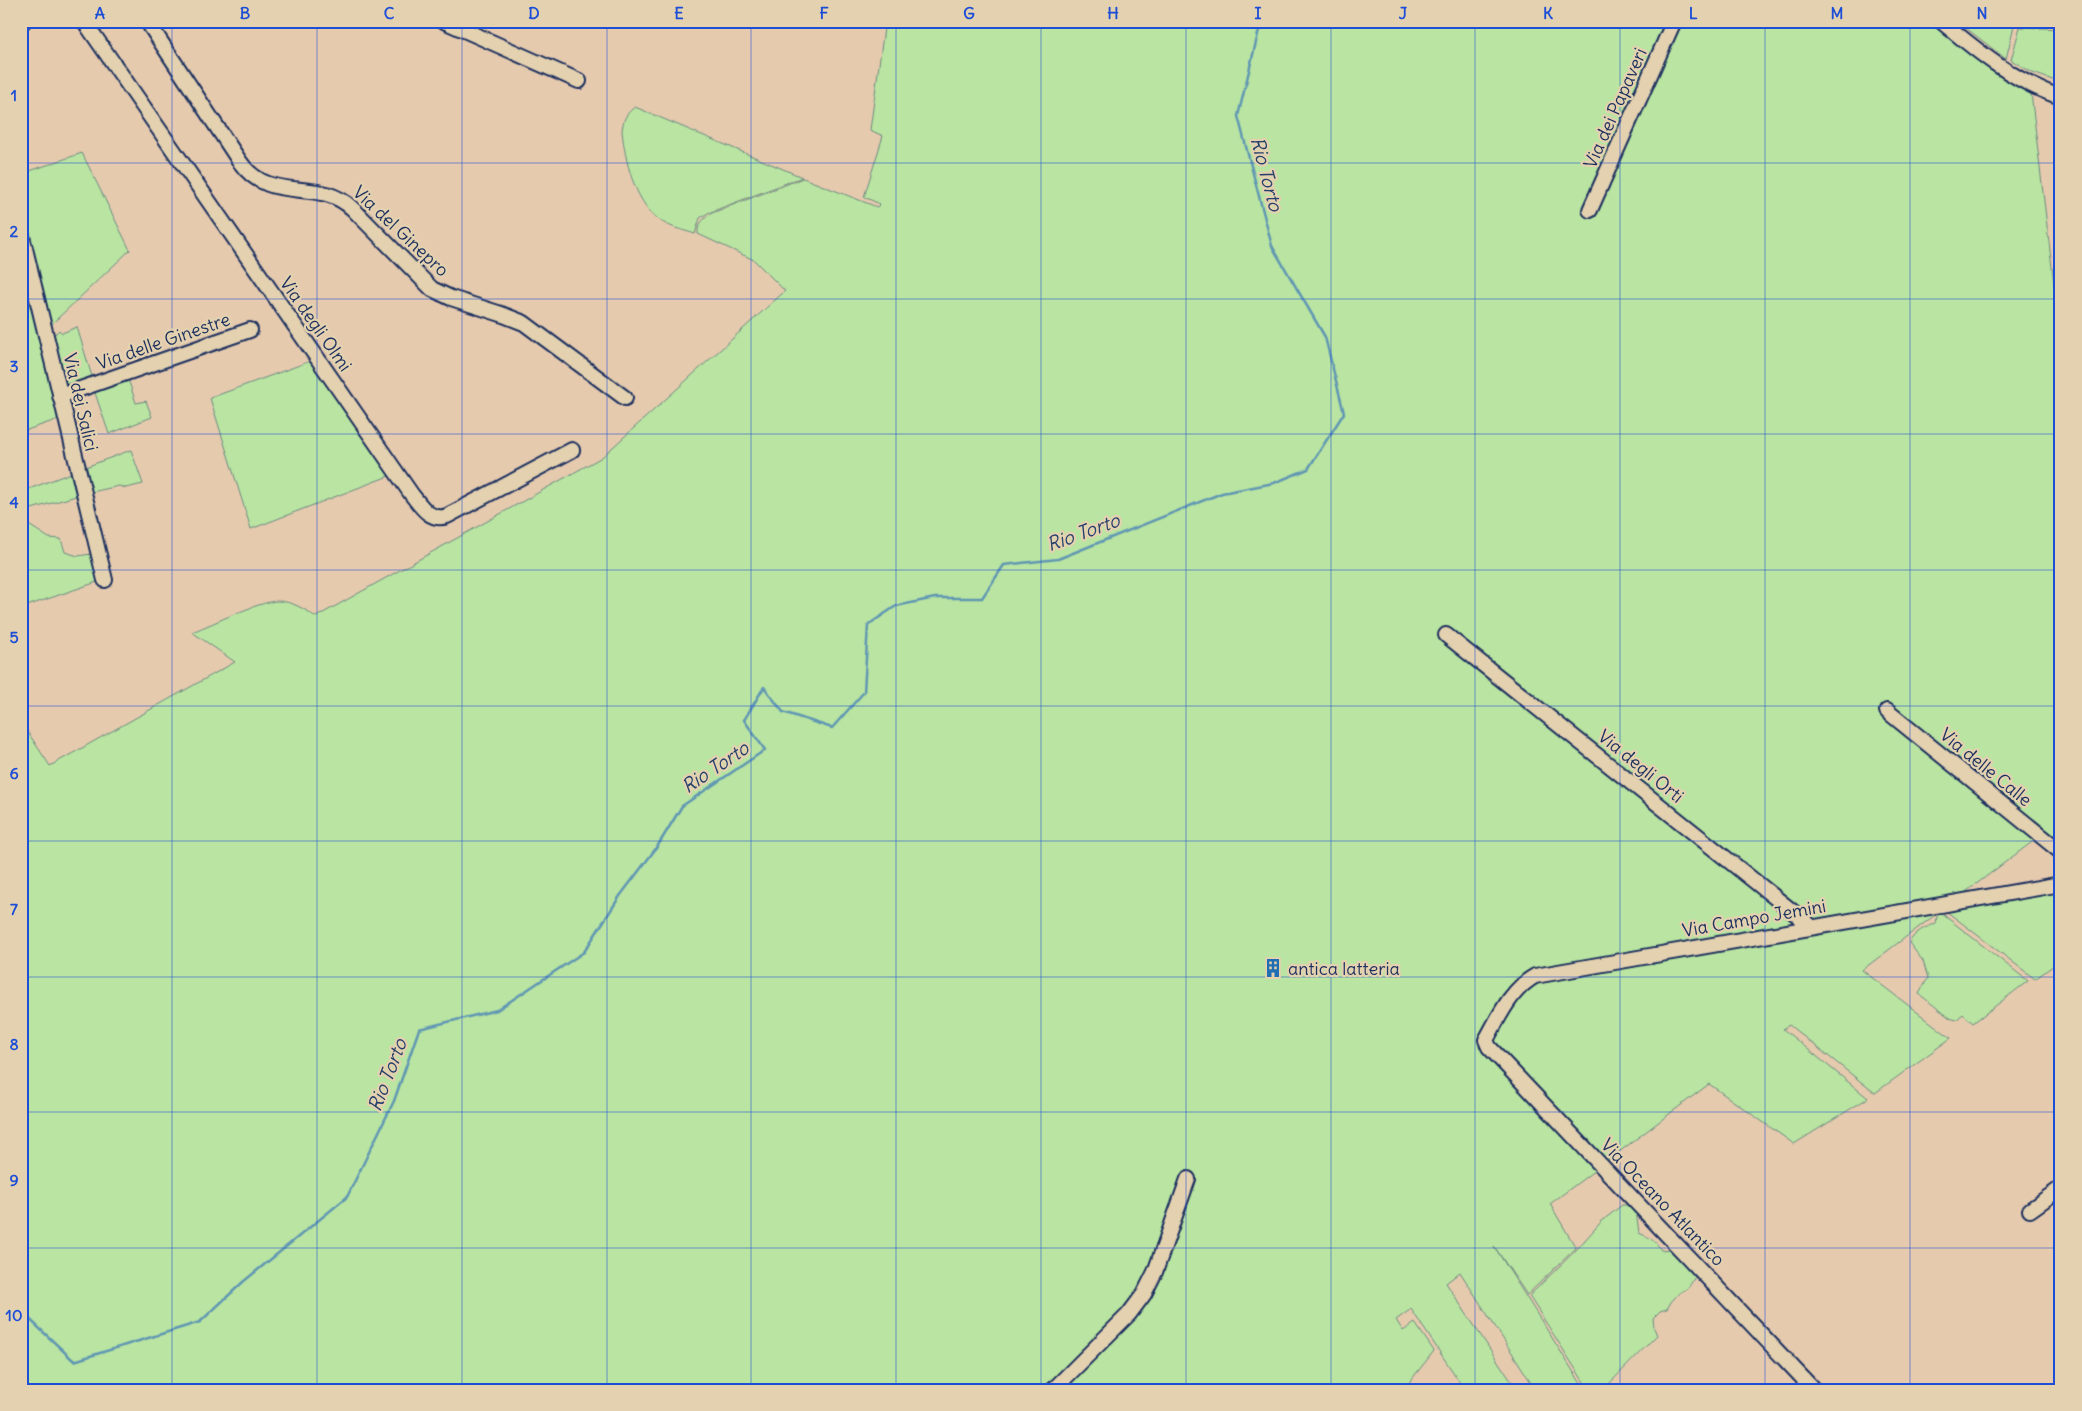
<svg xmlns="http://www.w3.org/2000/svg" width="2082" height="1411" font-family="Delius,sans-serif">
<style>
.green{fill:#b9e4a1;stroke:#6a8a80}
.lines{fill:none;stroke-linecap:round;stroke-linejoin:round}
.stream{stroke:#6097b3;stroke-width:2.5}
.minor-casing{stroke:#1b2f5e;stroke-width:18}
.minor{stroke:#e3d1af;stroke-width:14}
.grid{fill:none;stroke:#1d4ed8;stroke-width:1;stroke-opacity:0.55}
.labels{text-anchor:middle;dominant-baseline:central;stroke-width:4.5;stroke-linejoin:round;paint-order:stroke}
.street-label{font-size:18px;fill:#1b2f5e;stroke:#e3d1af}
.poi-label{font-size:18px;fill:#1b2f5e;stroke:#e3d1af;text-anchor:start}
.water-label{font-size:19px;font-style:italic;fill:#26406c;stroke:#e3d1af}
.neatline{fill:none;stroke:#1d4ed8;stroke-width:2}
.grid-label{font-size:16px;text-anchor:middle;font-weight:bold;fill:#1d4ed8}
</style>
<rect width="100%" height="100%" fill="#e5caae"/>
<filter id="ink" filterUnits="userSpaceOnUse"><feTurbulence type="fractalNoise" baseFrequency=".02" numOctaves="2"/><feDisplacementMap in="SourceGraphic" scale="10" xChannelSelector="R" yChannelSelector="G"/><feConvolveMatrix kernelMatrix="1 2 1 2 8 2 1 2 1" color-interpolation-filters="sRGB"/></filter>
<g filter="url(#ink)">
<g class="green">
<path d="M885 21H1929L1981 63 2031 93 2061 342V846L2044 833 1862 970 1951 1038 1875 1093 1789 1025 1783 1029 1868 1098 1794 1144 1709 1084 1550 1204 1576 1248 1527 1295 1494 1246 1585 1390H1536L1460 1272 1446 1283 1517 1390H1465L1411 1309 1396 1320 1403 1331 1415 1323 1434 1351 1403 1390H21V722L50 766 235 662 192 632C213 624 257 602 277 601 292 601 304 609 316 617L602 457 785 291 754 260 698 234C697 224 704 218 712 213L803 178 877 207 880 204 864 197 883 136 870 130Z"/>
<polygon points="1957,21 2015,21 2006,59"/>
<polygon points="2020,27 2061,29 2061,83 2033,73 2011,60"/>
<path d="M635 107 802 177 708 213 700 218 695 234C683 230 668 227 658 219 634 200 625 160 622 131 623 120 626 113 635 107Z"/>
<polygon points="82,153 130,250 40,335 59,419 21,432 21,174"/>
<polygon points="77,327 93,380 63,390 51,338 59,330 62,333"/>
<polygon points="316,359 394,474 251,529 210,398"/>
<polygon points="128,379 136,403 146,401 152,417 109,434 94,390"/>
<polygon points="131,450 143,484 126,488 119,486 87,493 83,468"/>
<polygon points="71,473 76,496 21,512 21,492"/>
<polygon points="21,520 49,538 61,539 65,552 78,556 91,554 97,582 21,608"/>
<polygon points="2061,890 2061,960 2035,979 1946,911"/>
<path d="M1941 913 2028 981 1973 1023 1963 1014 1956 1020 1950 1018 1919 994 1928 978 1923 961 1909 943C1915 932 1924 927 1936 924L1937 916Z"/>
<polygon points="1622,1205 1630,1205 1636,1211 1639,1233 1654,1240 1661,1250 1671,1249 1686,1261 1695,1277 1688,1288 1679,1293 1671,1302 1667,1309 1660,1311 1653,1318 1654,1328 1657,1335 1603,1390 1589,1390 1529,1296 1576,1250 1602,1221"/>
</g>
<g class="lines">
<polyline class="stream" points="21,1311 74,1361 200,1322 243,1282 347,1197 394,1101 419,1029 497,1010 584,952 620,896 657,847 682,806 765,750 744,720 764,687 783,712 832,728 864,692 868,625 896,606 935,598 982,598 1004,565 1058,559 1222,493 1274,483 1308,469 1344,413 1325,337 1272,246 1238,116 1259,30 1269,21"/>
<g class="minor-casing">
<g id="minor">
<path d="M84 21 412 495C421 506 430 522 447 516L572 450"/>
<path d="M147 21 240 162C271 206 317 175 353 209L432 289 451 298 501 314 524 323 625 398"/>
<polyline points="444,21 579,81"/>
<path d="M1941 21C1977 51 2016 83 2061 97"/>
<polyline points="21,22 24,21"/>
<polyline points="1590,210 1674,21"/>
<polyline points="21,232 105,580"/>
<polyline points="60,396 250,330"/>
<polyline points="1446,635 1812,927"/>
<polyline points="1887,711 2061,852"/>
<polyline points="2030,1210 2061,1188"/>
<polyline points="1053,1390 1129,1314 1144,1294 1155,1272 1188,1179"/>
<path d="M1814 1390 1489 1047 1486 1040C1499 1017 1510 990 1535 976L2061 884"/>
</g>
</g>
<use href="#minor" class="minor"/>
</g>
</g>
<path class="grid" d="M172 21V1390M317 21V1390M462 21V1390M607 21V1390M751 21V1390M896 21V1390M1041 21V1390M1186 21V1390M1331 21V1390M1475 21V1390M1620 21V1390M1765 21V1390M1910 21V1390M21 163H2061M21 299H2061M21 434H2061M21 570H2061M21 706H2061M21 841H2061M21 977H2061M21 1112H2061M21 1248H2061"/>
<defs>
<g id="building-bare" transform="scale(1.5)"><path d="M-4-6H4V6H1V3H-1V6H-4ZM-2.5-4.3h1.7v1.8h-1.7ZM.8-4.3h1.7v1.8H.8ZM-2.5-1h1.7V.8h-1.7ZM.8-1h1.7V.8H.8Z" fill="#1f6fb2" stroke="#e3d1af" stroke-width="2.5" paint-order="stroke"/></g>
</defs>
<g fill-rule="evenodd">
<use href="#building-bare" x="1273" y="968"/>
</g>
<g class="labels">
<g class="street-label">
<text transform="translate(1615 108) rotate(-66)">Via dei Papaveri</text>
<text transform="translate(401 231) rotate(43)">Via del Ginepro</text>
<text transform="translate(316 324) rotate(55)">Via degli Olmi</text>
<text transform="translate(163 341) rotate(-19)">Via delle Ginestre</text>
<text transform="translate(81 402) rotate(77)">Via dei Salici</text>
<text transform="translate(1641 766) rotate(39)">Via degli Orti</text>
<text transform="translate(1986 767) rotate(39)">Via delle Calle</text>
<text transform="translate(1754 918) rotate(-10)">Via Campo Jemini</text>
<text transform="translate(1663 1202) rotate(46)">Via Oceano Atlantico</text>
</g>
<g class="poi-label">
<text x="1288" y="968">antica latteria</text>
</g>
<g class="water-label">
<text transform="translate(1267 174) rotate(75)">Rio Torto</text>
<text transform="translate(1083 532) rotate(-20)">Rio Torto</text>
<text transform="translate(715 767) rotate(-34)">Rio Torto</text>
<text transform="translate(387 1075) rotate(-69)">Rio Torto</text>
</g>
</g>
<rect width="2082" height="1411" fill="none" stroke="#e3d1af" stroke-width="55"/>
<rect x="28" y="28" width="2026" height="1356" class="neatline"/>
<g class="grid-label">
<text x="100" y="19">A</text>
<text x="245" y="19">B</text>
<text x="389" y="19">C</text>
<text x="534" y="19">D</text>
<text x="679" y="19">E</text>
<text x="824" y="19">F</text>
<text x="969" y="19">G</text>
<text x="1113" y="19">H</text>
<text x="1258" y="19">I</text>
<text x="1403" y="19">J</text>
<text x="1548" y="19">K</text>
<text x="1693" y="19">L</text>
<text x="1837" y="19">M</text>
<text x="1982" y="19">N</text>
<text x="14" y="101">1</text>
<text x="14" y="237">2</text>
<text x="14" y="372">3</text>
<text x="14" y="508">4</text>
<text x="14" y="643">5</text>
<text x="14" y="779">6</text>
<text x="14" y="915">7</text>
<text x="14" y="1050">8</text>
<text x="14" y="1186">9</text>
<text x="14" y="1321">10</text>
</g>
</svg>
